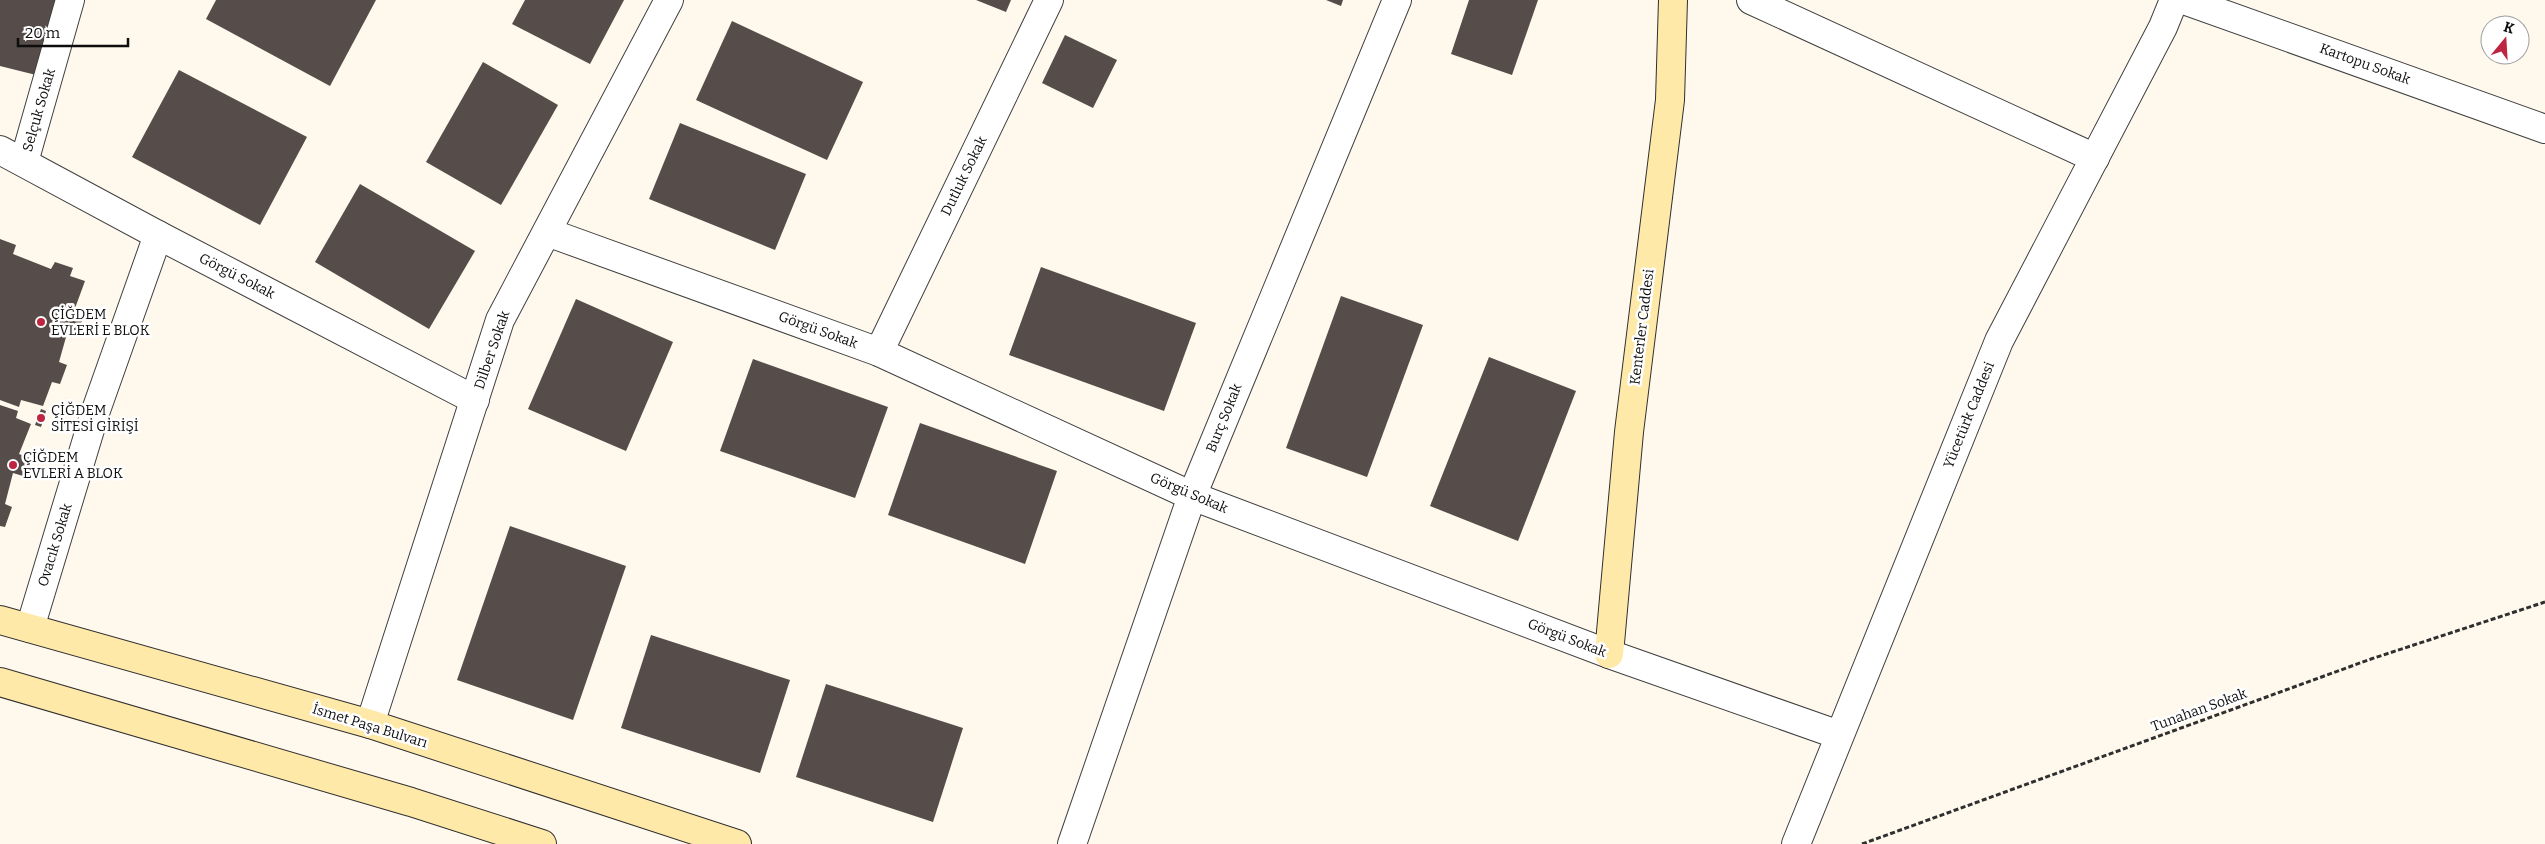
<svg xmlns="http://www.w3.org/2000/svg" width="2545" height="844" font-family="Bitter,serif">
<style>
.building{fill:#564c49}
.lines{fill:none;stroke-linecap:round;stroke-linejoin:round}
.street-casing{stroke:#404040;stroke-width:30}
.secondary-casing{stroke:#2f2f2f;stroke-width:30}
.path{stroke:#2f2f2f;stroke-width:3;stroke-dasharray:5 2.5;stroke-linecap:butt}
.street{stroke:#fff;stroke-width:28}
.secondary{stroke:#ffe9a8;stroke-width:28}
.poi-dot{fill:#bd2541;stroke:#fff;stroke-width:2}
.labels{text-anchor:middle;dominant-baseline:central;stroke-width:5;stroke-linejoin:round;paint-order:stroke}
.street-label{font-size:14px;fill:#0d0d0d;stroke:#fff}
.poi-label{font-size:14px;fill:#0d0d0d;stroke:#fff;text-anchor:start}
</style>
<rect width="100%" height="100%" fill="#fff9ed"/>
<g class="building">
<polygon points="0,0 56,0 36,75 0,66"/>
<polygon points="216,0 376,0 330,86 206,19"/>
<polygon points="525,0 624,0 590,64 512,24"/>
<polygon points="976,0 1011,0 1006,12"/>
<polygon points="1326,0 1343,0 1341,6"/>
<polygon points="1469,0 1538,0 1512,75 1451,54"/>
<polygon points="732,21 863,82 827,160 696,100"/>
<polygon points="1065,35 1117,60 1093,108 1042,83"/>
<polygon points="483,62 558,105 501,205 426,162"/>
<polygon points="179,70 307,137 260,225 132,157"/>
<polygon points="680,123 806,174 775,250 649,199"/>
<polygon points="360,184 475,251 429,329 315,262"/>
<polygon points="0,239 16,245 13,254 51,269 55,262 73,268 70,276 85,281 74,311 84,314 78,333 68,330 59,362 67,365 60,384 52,382 43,406 21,400 19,407 0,400"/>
<polygon points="1041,267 1196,323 1164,411 1009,355"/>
<polygon points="1341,296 1423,325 1367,477 1286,448"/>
<polygon points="576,299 673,342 626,451 528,409"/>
<polygon points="1489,357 1576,391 1518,541 1430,506"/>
<polygon points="753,359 888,407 855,498 720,451"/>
<polygon points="0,405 18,411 16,418 31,424 19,454 30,458 23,476 13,473 5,504 12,507 5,527 0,526"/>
<polygon points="41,409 46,411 41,427 35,425"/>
<polygon points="920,423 1057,471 1025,564 888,515"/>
<polygon points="510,526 626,566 573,720 457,680"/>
<polygon points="651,635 790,680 760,773 621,728"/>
<polygon points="826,684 963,728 933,822 796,777"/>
</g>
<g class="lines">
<g class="street-casing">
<g id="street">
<polyline points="1751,0 2095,158"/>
<polyline points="2184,0 2545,129"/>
<polyline points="0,150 158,235 475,400"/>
<polyline points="24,162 70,0"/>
<polyline points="547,232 879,352 1192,496 1609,654 1839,735"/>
<polyline points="879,352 1049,0"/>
<polyline points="30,628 95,413 158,235"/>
<polyline points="370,724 500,320 669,0"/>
<polyline points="1072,844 1192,496 1397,0"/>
<polyline points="1796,844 1999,341 2163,27 2174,0"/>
</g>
</g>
<g class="secondary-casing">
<g id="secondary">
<polyline points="0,620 370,724 737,844"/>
<polyline points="1609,654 1629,432 1670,100 1673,0"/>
<polyline points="0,682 411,802 542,844"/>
</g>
</g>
<polyline class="path" points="1862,844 2371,659 2545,602"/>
<use href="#street" class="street"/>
<use href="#secondary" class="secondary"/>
</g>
<g class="poi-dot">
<circle cx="41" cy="322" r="5"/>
<circle cx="41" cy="418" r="5"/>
<circle cx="13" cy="465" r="5"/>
</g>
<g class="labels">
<g class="street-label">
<text transform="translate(2365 64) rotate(20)">Kartopu Sokak</text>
<text transform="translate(39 110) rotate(-74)">Selçuk Sokak</text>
<text transform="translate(964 176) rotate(-64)">Dutluk Sokak</text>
<text transform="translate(237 276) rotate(27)">Görgü Sokak</text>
<text transform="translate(1642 327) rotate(-83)">Kenterler Caddesi</text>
<text transform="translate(818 330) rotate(20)">Görgü Sokak</text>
<text transform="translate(492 350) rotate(-71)">Dilber Sokak</text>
<text transform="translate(1969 415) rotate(-68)">Yücetürk Caddesi</text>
<text transform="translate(1224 418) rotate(-68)">Burç Sokak</text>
<text transform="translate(1189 493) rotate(23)">Görgü Sokak</text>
<text transform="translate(55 545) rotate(-73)">Ovacık Sokak</text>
<text transform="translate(1567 638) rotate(21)">Görgü Sokak</text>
<text transform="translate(2199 710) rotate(-20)">Tunahan Sokak</text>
<text transform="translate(370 726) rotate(17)">İsmet Paşa Bulvarı</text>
</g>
<g class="poi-label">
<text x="51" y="314">ÇİĞDEM<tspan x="51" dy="16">EVLERİ E BLOK</tspan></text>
<text x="51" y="410">ÇİĞDEM<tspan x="51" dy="16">SİTESİ GİRİŞİ</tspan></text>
<text x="23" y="457">ÇİĞDEM<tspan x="23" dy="16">EVLERİ A BLOK</tspan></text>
</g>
</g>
<g transform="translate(2505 40) rotate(18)"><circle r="24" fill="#ffffff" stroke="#9e9e9e"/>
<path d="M0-4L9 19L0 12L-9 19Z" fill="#bd2541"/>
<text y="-8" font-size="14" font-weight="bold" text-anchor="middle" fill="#0d0d0d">K</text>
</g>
<path d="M18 38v8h110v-8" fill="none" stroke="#0d0d0d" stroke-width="2.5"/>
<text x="25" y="38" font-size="15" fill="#0d0d0d" stroke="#ffffff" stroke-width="4" paint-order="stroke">20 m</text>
</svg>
